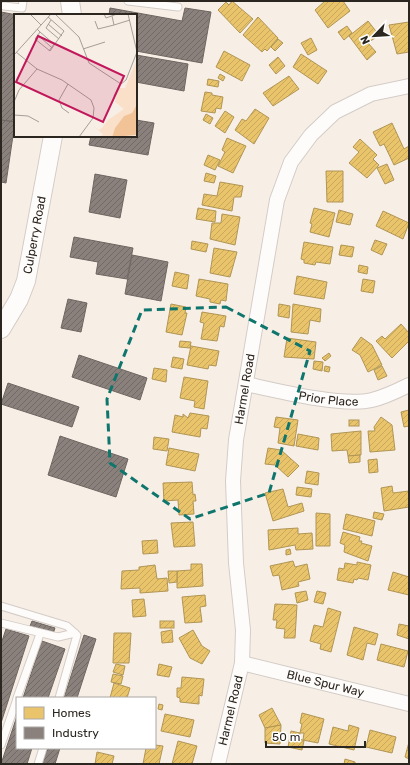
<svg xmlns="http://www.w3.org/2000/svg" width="410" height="765" font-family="Rubik,sans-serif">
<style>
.homes{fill:url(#homes-hatch);stroke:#b09554}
.industry{fill:url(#industry-hatch);stroke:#6e6660}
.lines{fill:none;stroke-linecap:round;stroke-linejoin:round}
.service-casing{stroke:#d3ccc6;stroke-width:9}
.minor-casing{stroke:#d3ccc6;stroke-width:16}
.tertiary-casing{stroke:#d3ccc6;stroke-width:20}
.service{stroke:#fefcfb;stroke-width:7}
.minor{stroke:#fefcfb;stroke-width:14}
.tertiary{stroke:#fefcfb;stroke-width:18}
.marked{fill:none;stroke:#0f766e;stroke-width:3;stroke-dasharray:8 5;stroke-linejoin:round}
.labels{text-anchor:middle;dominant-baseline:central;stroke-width:4;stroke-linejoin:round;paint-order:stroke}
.street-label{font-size:12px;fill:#2c2620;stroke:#fff}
.inset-road{fill:none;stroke:#a69e97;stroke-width:1}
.view{fill:#c2185b;fill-opacity:0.15;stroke:#c2185b;stroke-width:2}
.inset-edge{fill:none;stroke:#2c2620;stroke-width:2}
</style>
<defs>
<pattern id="homes-hatch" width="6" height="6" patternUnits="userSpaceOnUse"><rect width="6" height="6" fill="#e9c46a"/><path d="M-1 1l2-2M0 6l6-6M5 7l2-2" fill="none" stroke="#c8a85c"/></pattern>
<pattern id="industry-hatch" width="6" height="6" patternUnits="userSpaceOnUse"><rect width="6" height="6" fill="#8a817c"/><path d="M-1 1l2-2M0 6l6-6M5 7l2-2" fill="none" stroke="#716965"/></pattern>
</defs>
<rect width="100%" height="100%" fill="#f7eee6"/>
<g class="homes">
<polygon points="232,1 253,19 240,33 218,10 226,2 229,5"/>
<polygon points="325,1 343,1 350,11 328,28 315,10"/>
<polygon points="258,17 278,38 267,51 265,49 262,52 243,35"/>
<polygon points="368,21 379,35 368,43 376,52 367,60 349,36"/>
<polygon points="409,22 409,52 397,54 389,25"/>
<polygon points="347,26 352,33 344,40 338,32"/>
<polygon points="311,38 317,50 308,55 301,43"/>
<polygon points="278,39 283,43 275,51 271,47"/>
<polygon points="224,51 250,65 242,81 216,67"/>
<polygon points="301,54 327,71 318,84 293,67"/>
<polygon points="278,57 285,66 276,74 269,65"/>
<polygon points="220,74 225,77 223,81 218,78"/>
<polygon points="289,76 299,89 273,106 263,93"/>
<polygon points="208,79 219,81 218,87 207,85"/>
<polygon points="205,92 212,93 212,95 223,97 221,109 216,108 215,113 201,111"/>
<polygon points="255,109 269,118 254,144 235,130 242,119 246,121"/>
<polygon points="225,111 234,117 225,133 215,126"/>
<polygon points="206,114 213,118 210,124 203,120"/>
<polygon points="392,123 404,149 409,146 409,158 394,165 384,144 380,146 373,132"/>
<polygon points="227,138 246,146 233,173 218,166 225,152 222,150"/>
<polygon points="360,139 377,155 373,159 379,165 367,178 349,163 359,152 353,147"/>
<polygon points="208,155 220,160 215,170 204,165"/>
<polygon points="387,164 394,180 385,184 377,168"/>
<polygon points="326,171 343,171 343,202 327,202"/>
<polygon points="206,173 216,176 214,183 204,181"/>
<polygon points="220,182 243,186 241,197 234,197 232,211 202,205 204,194 217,196"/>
<polygon points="198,208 216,211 215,222 196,219"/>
<polygon points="314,208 335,213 329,237 310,232 312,224 310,223"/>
<polygon points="339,210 353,214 350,225 336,222"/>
<polygon points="383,211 409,223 403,239 376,226"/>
<polygon points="222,214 240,217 235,245 210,239 212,223 221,223"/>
<polygon points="375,240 387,244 382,255 371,250"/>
<polygon points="192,241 208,244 206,252 191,249"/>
<polygon points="304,242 333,247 330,264 316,262 315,265 304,263 304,260 301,259"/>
<polygon points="341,245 354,247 352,257 339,255"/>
<polygon points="214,248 237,252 230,277 210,273"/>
<polygon points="359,265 368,267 367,274 358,272"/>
<polygon points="175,272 189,275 187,289 172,286"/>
<polygon points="297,276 327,282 324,299 294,294"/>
<polygon points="199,279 228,284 226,301 221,300 220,304 210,302 210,299 196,296"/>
<polygon points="363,279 375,281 373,293 361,291"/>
<polygon points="171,304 186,307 185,313 187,313 182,335 166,332"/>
<polygon points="279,304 290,306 289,318 278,316"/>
<polygon points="293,304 321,309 320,322 310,320 308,334 291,332"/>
<polygon points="202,312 226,316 224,327 220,326 217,341 201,339 204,323 200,322"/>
<polygon points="401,324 409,333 409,341 392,358 376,341 382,336 385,339"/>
<polygon points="361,337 372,345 382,365 368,372 360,355 352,350"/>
<polygon points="287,338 316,342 314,359 284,357"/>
<polygon points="180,341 191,342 190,348 179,347"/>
<polygon points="191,346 219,351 216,366 209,365 208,369 187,365"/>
<polygon points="329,353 331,356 325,361 322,358"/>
<polygon points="173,357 184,359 182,369 171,367"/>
<polygon points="314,361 323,362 322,371 313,369"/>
<polygon points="325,366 330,367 329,372 324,371"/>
<polygon points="382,366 387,376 378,380 374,370"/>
<polygon points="154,368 167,370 166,382 152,379"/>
<polygon points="184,377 208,381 204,409 194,407 195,401 180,398"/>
<polygon points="409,410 409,426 404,427 401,412"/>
<polygon points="190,413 209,416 207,429 201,428 200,437 172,432 175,415 183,417 183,414 188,418"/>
<polygon points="276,417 298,420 294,446 278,443 280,428 274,427"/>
<polygon points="381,417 392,425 395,450 370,452 368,431 375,431 374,427"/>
<rect x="349" y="420" width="10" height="6"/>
<polygon points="361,431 361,455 348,456 347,450 332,451 331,434"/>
<polygon points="298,434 319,438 318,450 296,446"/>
<polygon points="154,437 169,439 167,451 153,449"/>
<polygon points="169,448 199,454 195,471 166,465"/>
<polygon points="268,448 281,450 299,466 288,477 275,465 265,464"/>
<polygon points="360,455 360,462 349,463 348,456"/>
<polygon points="377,459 378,472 369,473 368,460"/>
<polygon points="307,471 319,473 318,485 305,483"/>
<polygon points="192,482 193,495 195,494 196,501 193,501 194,514 179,515 178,500 164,501 163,483"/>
<polygon points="392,486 393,493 409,491 409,507 384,511 381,488"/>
<polygon points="297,487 312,489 311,497 296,495"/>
<polygon points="283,489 288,507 302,503 304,511 273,521 265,493"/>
<polygon points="374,512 384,514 382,520 373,518"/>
<polygon points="316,513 330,514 330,546 316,546"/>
<polygon points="346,514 375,521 372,536 343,529"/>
<polygon points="193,522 195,546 174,547 171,523"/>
<polygon points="298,528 298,534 312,533 313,549 296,550 295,545 269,550 268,530"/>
<polygon points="343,532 360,537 359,541 362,541 361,543 372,546 368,561 344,552 345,545 340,543"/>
<polygon points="157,540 158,553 143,554 142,541"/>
<polygon points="290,549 291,554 286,555 286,550"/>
<polygon points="293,561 295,567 307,564 310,579 298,582 299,586 282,590 279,575 273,576 270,566"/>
<polygon points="357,562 371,565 368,580 358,578 357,580 354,579 353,583 337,580 339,568 344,569 345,563 357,565"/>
<polygon points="191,564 202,564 203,586 177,588 177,571 191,570"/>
<polygon points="155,565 157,579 167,578 168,591 140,593 140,588 121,589 122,571 139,570 139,567"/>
<polygon points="168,571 177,571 177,582 169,583"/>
<polygon points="393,572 409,577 409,595 388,590"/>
<polygon points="306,591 308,600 297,603 295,593"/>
<polygon points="317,591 326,593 323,604 314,602"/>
<polygon points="205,595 206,606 200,607 202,622 185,623 182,597"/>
<polygon points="144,599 146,616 133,617 132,600"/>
<polygon points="275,604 297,605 295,638 284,638 285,629 276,628 277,620 273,620"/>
<polygon points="328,608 341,612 331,652 320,649 321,644 310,641 314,625 323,627"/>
<rect x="160" y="621" width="14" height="7"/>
<polygon points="399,624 409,626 409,639 397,635"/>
<polygon points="354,627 378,634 375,645 367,643 363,660 347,655"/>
<polygon points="172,630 173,642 162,643 161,632"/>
<polygon points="193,630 202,646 210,651 202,664 190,658 179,638"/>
<polygon points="114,633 131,633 129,663 113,663"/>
<polygon points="381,644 408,651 404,667 377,660"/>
<polygon points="116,664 125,666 123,675 113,672"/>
<polygon points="159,664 172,667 169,677 157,675"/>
<polygon points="113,674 123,676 121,684 111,682"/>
<polygon points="182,677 204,679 202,696 199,695 199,704 180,702 180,698 177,697 177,688 181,688"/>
<polygon points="114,683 130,688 127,698 110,698"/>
<polygon points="159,704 163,705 162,710 158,709"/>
<polygon points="272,708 281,725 265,728 259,715"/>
<polygon points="302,713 324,719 318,743 303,740 304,733 300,733 302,724 300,723"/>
<polygon points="165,714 194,720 190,737 161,731"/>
<polygon points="281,725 280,744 265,743 265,728"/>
<polygon points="349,725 359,728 354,750 329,744 333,727 348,731"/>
<polygon points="370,730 396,737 392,753 366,747"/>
<polygon points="291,731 300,733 299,738 304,741 302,750 288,747"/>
<polygon points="178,741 197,746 192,764 172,764"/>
<polygon points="409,742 409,759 405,757"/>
<polygon points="155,745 163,746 159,764 143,764 146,748 155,748"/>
<polygon points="97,752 114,756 112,764 95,764"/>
<polygon points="345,759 355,762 355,764 344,764"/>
</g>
<g class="industry">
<polygon points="110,8 182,21 185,8 211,12 202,63 136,51 136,15 109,15"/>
<polygon points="1,12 17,15 15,15 15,122 1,120"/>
<polygon points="136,55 188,64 184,91 136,82"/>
<polygon points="1,120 15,122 6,183 1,182"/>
<polygon points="136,120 154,123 148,155 89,145 91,136 136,136"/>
<polygon points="95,174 127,180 120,218 89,212"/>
<polygon points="74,237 133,248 127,279 96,274 98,262 70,257"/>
<polygon points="132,255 168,262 161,301 125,294"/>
<polygon points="68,299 87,303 81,332 61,328"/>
<polygon points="79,355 147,378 140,400 72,377"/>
<polygon points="8,383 79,407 72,427 1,404"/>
<polygon points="60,436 128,459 116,497 48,475"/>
<polygon points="32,621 55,628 53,634 30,626"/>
<polygon points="6,629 29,636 1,723 1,644"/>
<polygon points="84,635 96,639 77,698 64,698"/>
<polygon points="42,641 65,649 48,698 23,698"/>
<polygon points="17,716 17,748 32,748 27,764 1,764"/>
<polygon points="47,748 60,748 55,764 42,764"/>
</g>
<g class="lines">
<g class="service-casing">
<g id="service">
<polyline points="128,1 178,7"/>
<polyline points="4,6 22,8 23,1"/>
<polyline points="1,606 67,626 77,635 59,698"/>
<polyline points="1,623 58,637 75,633"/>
<polyline points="17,698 40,634"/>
<polyline points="1,745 17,699"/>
<polyline points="38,764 43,748"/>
</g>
</g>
<g class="minor-casing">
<g id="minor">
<path id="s1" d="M246 384C278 391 342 407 372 400 385 397 397 391 409 385"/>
<path id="s2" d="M242 663 409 704"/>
<path id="s3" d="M218 764 242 663 243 630 236 563 233 481 236 440 277 200 291 162 311 135 335 112 371 94 409 86"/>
</g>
</g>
<g class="tertiary-casing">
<g id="tertiary">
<polyline points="70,1 72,15"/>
<path id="s4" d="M1 329 19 299 26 281 53 136"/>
</g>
</g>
<use href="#service" class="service"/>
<use href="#minor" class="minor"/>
<use href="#tertiary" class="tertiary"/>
</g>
<path class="marked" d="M226 307 310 351 269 493 190 519 110 463 107 399 142 310Z"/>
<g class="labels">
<g class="street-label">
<text stroke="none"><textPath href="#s4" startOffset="101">Culperry Road</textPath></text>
<text stroke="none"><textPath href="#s3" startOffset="379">Harmel Road</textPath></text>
<text stroke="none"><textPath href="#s1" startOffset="84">Prior Place</textPath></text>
<text stroke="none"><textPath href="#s2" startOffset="86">Blue Spur Way</textPath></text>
<text stroke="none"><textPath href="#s3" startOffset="55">Harmel Road</textPath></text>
</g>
</g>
<g transform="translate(14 14)">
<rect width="123" height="123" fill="#f7eee6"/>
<path d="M122 48 123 90 118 99 110 102 101 114 98 123H87L89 120 78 111 85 116 88 114 94 106 110 95 101 88 105 74H111Z" fill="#fae0c9"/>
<path d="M123 90V121L98 123 101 114 110 102 118 99Z" fill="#f1c397"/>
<path class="inset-road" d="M16 0 27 11M41 0 65 23 75 49 107 70 112 66 123 38 114 0M90 0 92 4 103 0M98 2 100 11 116 6M37 6 32 14 45 25M81 7 84 15 100 11M34 10 48 22M23 15 26 18 21 25 36 37 50 17 34 3M26 18 40 30 35 37M24 21 37 33M69 35 91 28M2 38 23 55 48 66 77 86 80 94 79 104 65 123M0 41 37 0M54 70 45 86 48 94 55 99M100 82 106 70M0 88 5 76 23 55M0 101 14 102 25 108"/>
<path class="view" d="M24 22 110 62 89 108 2 68Z"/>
<rect width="123" height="123" class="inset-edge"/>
</g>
<rect width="410" height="765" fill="none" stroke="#2c2620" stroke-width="4"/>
<rect x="16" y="697" width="140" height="52" fill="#ffffff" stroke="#aba8a6"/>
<rect x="24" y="707" width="20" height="12" fill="#e9c46a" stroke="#aba8a6"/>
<text x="52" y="717" font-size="12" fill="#2c2620">Homes</text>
<rect x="24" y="727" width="20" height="12" fill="#8a817c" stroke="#aba8a6"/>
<text x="52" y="737" font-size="12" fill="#2c2620">Industry</text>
<g transform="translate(374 36) rotate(245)" stroke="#ffffff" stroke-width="3" paint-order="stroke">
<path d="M0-3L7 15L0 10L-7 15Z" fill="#2c2620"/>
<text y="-6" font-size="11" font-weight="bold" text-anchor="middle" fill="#2c2620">N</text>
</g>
<path d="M266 741v6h99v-6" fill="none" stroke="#2c2620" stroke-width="2"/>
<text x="272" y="741" font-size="12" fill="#2c2620" stroke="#ffffff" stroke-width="3" paint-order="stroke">50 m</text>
</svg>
